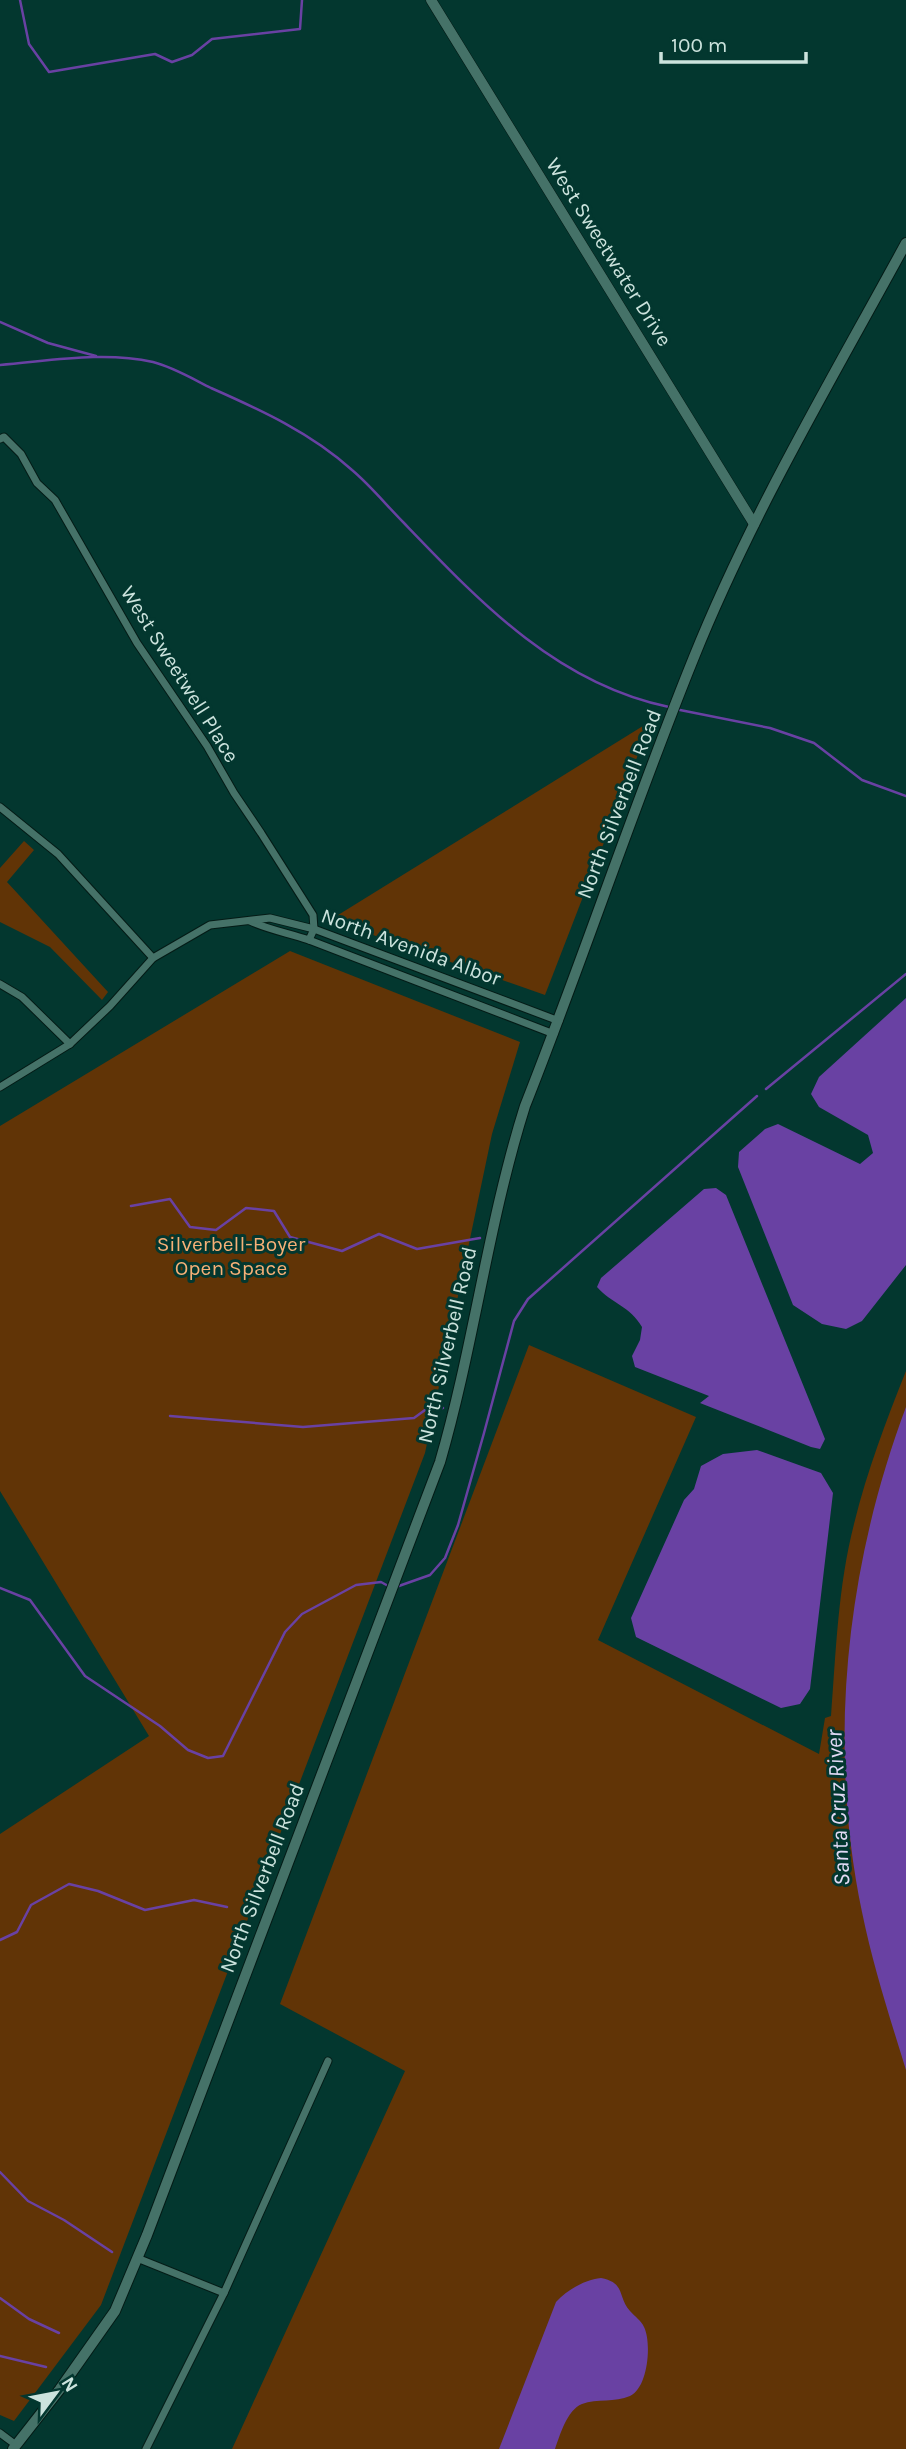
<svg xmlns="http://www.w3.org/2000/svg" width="906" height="2449" font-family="Karla,sans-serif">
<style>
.green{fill:#613406}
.water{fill:#6941a3}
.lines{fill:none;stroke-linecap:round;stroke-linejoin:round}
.stream{stroke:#6941a3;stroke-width:2.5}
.minor-casing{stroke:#041b16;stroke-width:9}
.tertiary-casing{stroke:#041b16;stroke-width:11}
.secondary-casing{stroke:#041b16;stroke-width:12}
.minor{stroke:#457268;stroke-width:7}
.tertiary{stroke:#457268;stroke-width:10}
.secondary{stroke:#457268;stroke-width:10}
.labels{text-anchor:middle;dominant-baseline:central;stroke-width:6;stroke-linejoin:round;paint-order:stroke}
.street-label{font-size:21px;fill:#cce3dd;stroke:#03372f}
.park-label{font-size:21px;fill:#f6b077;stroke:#03372f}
.water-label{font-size:23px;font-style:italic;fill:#e2daf5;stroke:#03372f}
</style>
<rect width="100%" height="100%" fill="#03372f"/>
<g class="green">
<polygon points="651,721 545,995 330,920"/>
<polygon points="24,841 34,850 7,882 108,992 102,1000 50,947 0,922 0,868"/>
<polygon points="290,951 520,1042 492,1134 425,1453 101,2305 14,2421 0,2415 0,1834 149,1736 0,1491 0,1126"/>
<path d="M529 1345 696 1417 598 1640 819 1754 825 1718 831 1716C836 1652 838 1586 854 1524 867 1471 886 1421 906 1371V2449H232L405 2071 280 2004Z"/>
</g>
<g class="water">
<polygon points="906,998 906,1265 862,1321 846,1329 822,1324 793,1305 738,1167 739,1152 765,1129 778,1124 860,1164 873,1153 868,1135 819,1107 811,1094 819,1077"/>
<path d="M716 1188 726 1195 825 1439 820 1449 811 1447 700 1403 709 1396 635 1367 632 1356 640 1340 642 1327C630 1306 612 1304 597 1287L601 1278 704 1189Z"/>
<path d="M906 1407V2070C890 2018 873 1966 862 1912 827 1744 846 1567 906 1407Z"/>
<polygon points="757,1450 821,1473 833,1493 810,1689 800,1704 781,1708 636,1637 631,1618 684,1500 694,1489 701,1466 723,1454"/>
<path d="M601 2278C626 2283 617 2296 630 2311 635 2317 641 2320 644 2327 652 2343 648 2388 630 2396 615 2403 597 2398 582 2404 567 2410 560 2435 555 2449H499L556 2302C567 2290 584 2280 601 2278Z"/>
</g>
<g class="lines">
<g class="stream">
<polyline points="20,0 29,44 49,72 155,54 172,62 192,55 212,39 300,29 302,0"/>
<polyline points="0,322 48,343 96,356"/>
<path d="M0 365C50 361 103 351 153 362 173 367 193 379 211 388 261 410 311 433 352 470 371 486 387 506 404 523 480 602 557 684 669 707"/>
<polyline points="675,709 770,728 814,743 862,780 906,796"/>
<polyline points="766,1089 906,974"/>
<polyline points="131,1206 170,1199 190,1227 216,1230 246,1208 274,1211 290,1237 342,1251 379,1234 417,1249 480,1238"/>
<polyline points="170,1416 303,1427 414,1418 425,1410 443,1408"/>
<polyline points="396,1587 430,1575 445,1558 458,1525 484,1433 514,1321 528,1299 757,1096"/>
<polyline points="0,1588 30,1600 85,1676 160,1726 188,1750 208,1758 223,1756 285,1632 302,1614 356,1585 381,1582 390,1587"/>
<polyline points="0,1940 17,1932 31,1905 69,1884 98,1891 145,1910 194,1900 227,1907"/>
<polyline points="0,2172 28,2201 64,2220 112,2252"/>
<polyline points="0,2298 29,2319 59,2333"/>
<polyline points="0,2356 46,2367"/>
</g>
<g class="minor-casing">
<g id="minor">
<polyline points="0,439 4,437 21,454 37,483 55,500 137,643 207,746 234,793 261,833 313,915 314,929 309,940"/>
<polyline points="0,807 58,854 153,958"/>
<path d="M250 921C269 930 289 933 309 940L554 1034"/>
<polyline points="0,984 22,997 70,1044"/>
<polyline points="0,1087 70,1044 110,1006 153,958 210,925 270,918 314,929 559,1021"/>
<polyline points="137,2258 224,2293"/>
<polyline points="0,2433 16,2445"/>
<polyline points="146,2449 224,2293 328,2061"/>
</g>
</g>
<g class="tertiary-casing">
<polyline id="tertiary" points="431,0 754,524"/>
</g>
<g class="secondary-casing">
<path id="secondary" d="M13 2449 60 2389 115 2311 147 2235 440 1462C474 1345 488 1223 525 1106 584 957 634 805 694 657 752 513 832 379 906 243"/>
</g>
<use href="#minor" class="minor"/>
<use href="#tertiary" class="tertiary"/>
<use href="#secondary" class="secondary"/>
</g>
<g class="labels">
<g class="street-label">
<text transform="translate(609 252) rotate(58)">West Sweetwater Drive</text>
<text transform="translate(180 674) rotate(58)">West Sweetwell Place</text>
<text transform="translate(619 804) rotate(-69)">North Silverbell Road</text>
<text transform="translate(411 947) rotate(20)">North Avenida Albor</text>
<text transform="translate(447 1345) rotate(-77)">North Silverbell Road</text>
<text transform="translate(262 1878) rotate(-69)">North Silverbell Road</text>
</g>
<g class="park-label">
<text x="231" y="1244">Silverbell-Boyer<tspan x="231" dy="24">Open Space</tspan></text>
</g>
<g class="water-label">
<text transform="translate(838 1808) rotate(-93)">Santa Cruz River</text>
</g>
</g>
<g transform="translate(56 2393) rotate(58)" stroke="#03372f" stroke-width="5" paint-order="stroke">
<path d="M0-5L12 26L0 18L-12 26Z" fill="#cce3dd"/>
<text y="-10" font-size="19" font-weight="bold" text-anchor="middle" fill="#cce3dd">N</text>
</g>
<path d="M661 52v10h145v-10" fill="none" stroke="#cce3dd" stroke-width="3.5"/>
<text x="671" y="52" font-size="21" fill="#cce3dd" stroke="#03372f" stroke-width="5" paint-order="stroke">100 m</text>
</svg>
